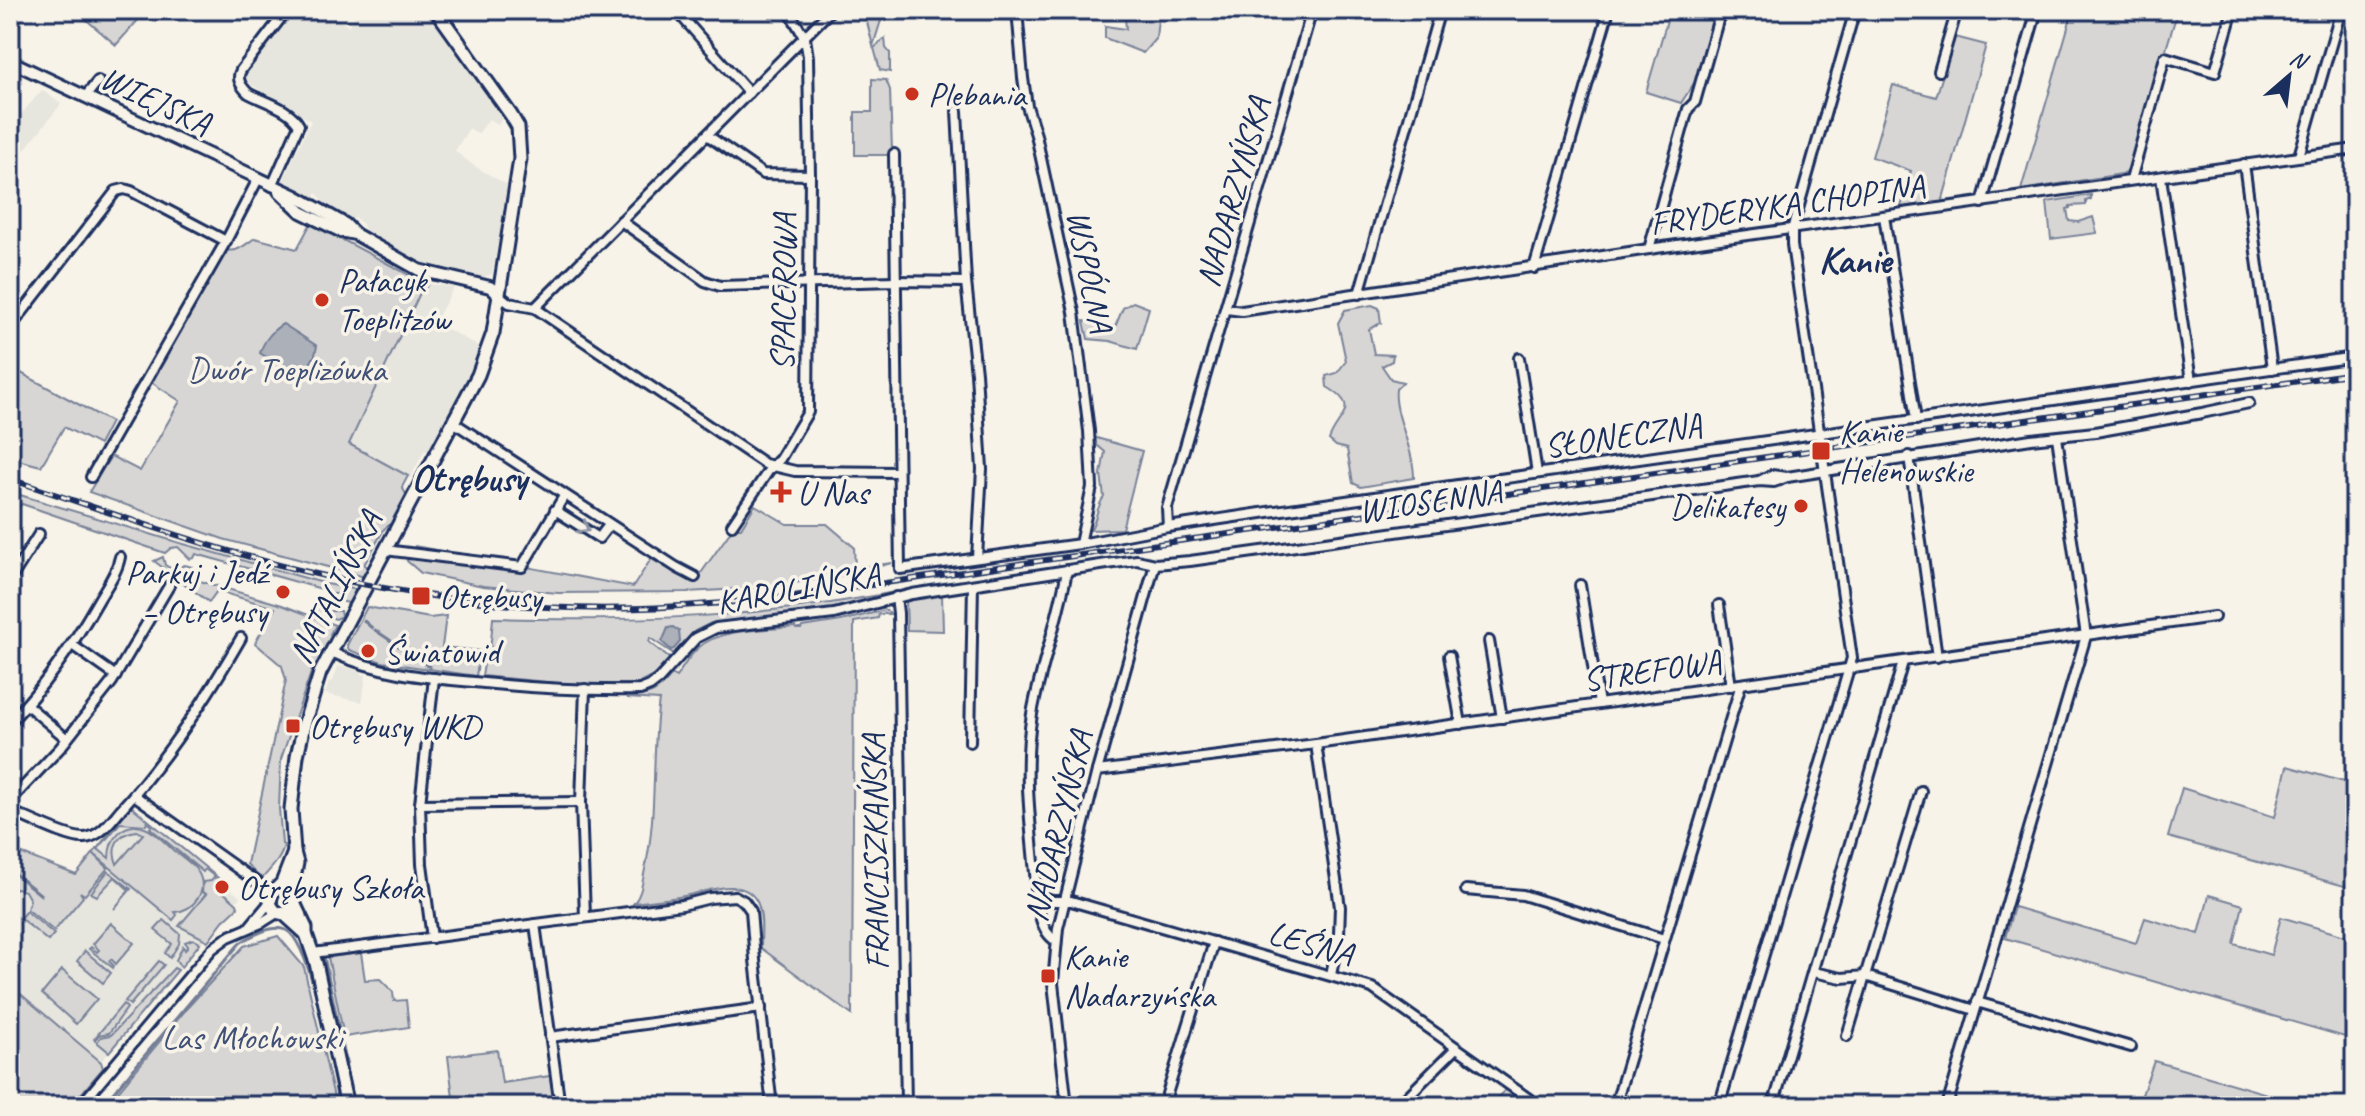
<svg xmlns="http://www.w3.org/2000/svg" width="2365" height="1116" font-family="Caveat,sans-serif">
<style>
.built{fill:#e6e5de}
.green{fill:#d7d6d4;stroke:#798299;stroke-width:2;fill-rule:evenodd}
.water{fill:#acb0b9;stroke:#727c95;stroke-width:2}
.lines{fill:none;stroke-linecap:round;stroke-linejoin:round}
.stream{stroke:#727c95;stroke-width:3}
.minor-casing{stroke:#1b2f5e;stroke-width:14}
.tertiary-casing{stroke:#1b2f5e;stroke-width:16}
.secondary-casing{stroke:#1b2f5e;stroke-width:17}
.minor{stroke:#f7f3e8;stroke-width:8}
.tertiary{stroke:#f7f3e8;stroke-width:10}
.secondary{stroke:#f7f3e8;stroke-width:11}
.rail-casing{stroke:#1b2f5e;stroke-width:6}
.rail{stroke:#f7f3e8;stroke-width:3;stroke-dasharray:9;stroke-linecap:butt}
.oneway{stroke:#8991a3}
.poi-dot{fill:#c8321e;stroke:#f7f3e8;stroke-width:3}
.labels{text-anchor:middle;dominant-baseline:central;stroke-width:7;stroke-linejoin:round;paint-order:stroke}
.poi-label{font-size:34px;fill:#1b2f5e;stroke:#f7f3e8;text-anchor:start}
.street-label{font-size:34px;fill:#1b2f5e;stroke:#f7f3e8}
.park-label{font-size:34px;fill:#415076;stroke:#f7f3e8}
.quarter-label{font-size:38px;font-weight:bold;fill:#1b2f5e;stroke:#f7f3e8}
</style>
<rect width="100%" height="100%" fill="#f7f3e8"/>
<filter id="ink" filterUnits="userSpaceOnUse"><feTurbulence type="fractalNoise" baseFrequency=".0125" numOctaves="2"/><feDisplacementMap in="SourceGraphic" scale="16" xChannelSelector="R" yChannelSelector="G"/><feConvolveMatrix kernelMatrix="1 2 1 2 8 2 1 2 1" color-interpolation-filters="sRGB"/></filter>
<g filter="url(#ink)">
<g class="built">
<polygon points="300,10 325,10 348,26 360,10 422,10 436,25 502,117 498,125 489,119 478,134 469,128 455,151 474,166 509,186 492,274 484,277 423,263 366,231 362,223 355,218 349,221 328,208 317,193 313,198 282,182 311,121 242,79 290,16 294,18"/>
<polygon points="42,90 61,104 10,168 10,127"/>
<polygon points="428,284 454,287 435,322 481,348 473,370 464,388 457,393 458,400 432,449 424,451 410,478 349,444 420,293"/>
<polygon points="338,666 361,671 361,674 366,675 362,702 325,694 329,682 333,681"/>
<polygon points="131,806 240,897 100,1063 10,988 10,849 76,875"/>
</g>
<g class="green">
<polygon points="75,10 147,10 116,45"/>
<polygon points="864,10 882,10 883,14 873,46"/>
<polygon points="1088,10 1159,10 1156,38 1143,53 1105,38 1105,26 1126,29 1125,17 1091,13"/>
<polygon points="1670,10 1717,10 1698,77 1681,103 1646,92"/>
<polygon points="2073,10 2178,10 2128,173 2021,190"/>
<polygon points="1955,37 1986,45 1942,202 1901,207 1911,171 1872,157 1893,85 1936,97"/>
<polygon points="885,38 886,48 890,53 890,72 880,70 874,48"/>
<polygon points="872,79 886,80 890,90 892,151 888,155 855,155 855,112 872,112"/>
<polygon points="2091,195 2091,199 2086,201 2086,205 2070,206 2070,208 2067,209 2069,221 2078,222 2093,217 2097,233 2051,239 2047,202"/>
<path d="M311 223 428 285 420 293 349 444 408 476 402 487 407 496 393 522 384 529 364 565 370 568 365 577 223 539 89 492 111 456 140 471 180 401 151 382 227 250C237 253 246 244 255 238L297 249Z"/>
<polygon points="1133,302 1149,308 1137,349 1110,341 1088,339 1084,321 1115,327 1123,308"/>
<path d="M1372 305 1379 308 1381 323 1369 329 1374 354 1393 355 1392 361 1382 366 1391 379 1403 382 1396 389C1393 415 1414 447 1414 478L1361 487 1353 483 1347 449 1336 446 1329 440C1337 416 1363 408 1327 387L1326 376 1337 373 1346 361 1338 323 1345 310Z"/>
<polygon points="10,367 111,422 99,445 64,427 41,466 10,458"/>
<path d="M1093 437 1142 451 1122 529 1090 530C1097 521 1096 507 1104 497L1101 474 1105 452 1092 441Z"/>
<polygon points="10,492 180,543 327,584 358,590 353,601 348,603 340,601 340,594 329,594 329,591 196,554 194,558 190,559 178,547 171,548 165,553 22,504 10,515"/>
<polygon points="755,505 787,524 827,524 854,547 855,568 892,563 840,576 760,588 686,592 558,593 483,586 421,573 407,561 415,546 633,587 651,559 694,583 733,528 741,528"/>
<path d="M163 557 165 565 172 569 185 565 192 567 190 578 282 605 335 625 330 634 334 636 316 668 313 667 281 759 279 808 282 844 284 845C282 859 269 870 261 880L247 864 286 680 282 666 255 643 275 608 217 591 209 602 154 561Z"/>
<path d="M910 589 911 591 824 611 711 623 695 631 674 654 650 638 649 642 670 659 653 676 638 684H568L482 676 486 652H490L493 618C635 622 771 618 910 589Z"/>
<polygon points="942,594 943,631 907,630 906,599"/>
<polygon points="314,604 329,611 340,611 341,616 336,619 312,613"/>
<polygon points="367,607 430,618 446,616 442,647 480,651 476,676 382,662 349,650 347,645"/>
<path d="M885 610 891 614H879L878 618 854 622 852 1015 761 948C761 934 763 917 758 904 745 874 706 892 684 896 667 899 650 901 634 903 641 895 642 884 644 874 658 816 651 758 659 700L627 698C651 695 656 694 672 675L676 677C683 668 688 657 698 648 720 628 766 630 795 627L796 629H801L802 627 841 621Z"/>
<polygon points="2287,766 2355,785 2355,889 2168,837 2182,788 2275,817"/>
<path d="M131 806 218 878 214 884 237 904 238 907 223 921 208 941 179 926 206 894 202 892 203 882 211 881 215 877 205 869 203 872 150 828 152 826 147 822 146 825 120 823 98 849 109 858C109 839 123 820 145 828 156 832 165 843 174 851 182 857 192 863 198 872 209 891 194 910 175 912L177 915 173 920 94 854 108 868 85 895 80 892 83 897 54 931 27 909 30 900 25 891 17 888 10 890V849L76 875ZM137 831 143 834 117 864C110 846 118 833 137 831Z"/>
<polygon points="108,871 131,889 114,909 129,890 115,877 97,896 91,893"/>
<polygon points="2209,895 2243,905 2234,944 2271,955 2281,917 2355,939 2355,1040 2005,938 2014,907 2136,943 2145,918 2199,934"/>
<polygon points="26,911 54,934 48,941 20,918"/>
<polygon points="164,920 180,934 179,944 170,958 165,953 172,944 155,930"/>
<polygon points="111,923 134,943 116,964 111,959 109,961 114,966 113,968 89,949 91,947 97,952 99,950 93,944"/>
<polygon points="278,936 304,967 336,1106 106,1106 188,1007 244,946"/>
<polygon points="193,939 200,943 181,967 176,960 183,946 185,950 188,946 185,942"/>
<polygon points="85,951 111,973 103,983 77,961"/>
<polygon points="361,953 365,980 380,979 393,992 394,1001 406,1000 409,1027 344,1037 328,957"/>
<polygon points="323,958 325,959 347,1064 343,1065 322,963"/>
<polygon points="159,961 164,965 130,1005 125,1001"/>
<polygon points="174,968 178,970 109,1052 97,1042 101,1037 111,1035"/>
<polygon points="62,970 97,999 76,1024 42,994"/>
<polygon points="10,985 101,1062 103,1068 81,1094 79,1094 71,1106 10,1106"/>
<polygon points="123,1004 127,1008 109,1033 99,1035 95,1040 94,1039"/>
<polygon points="497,1050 502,1083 550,1076 555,1106 488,1106 490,1102 453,1097 448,1056"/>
<polygon points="2154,1061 2308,1106 2138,1106"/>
<polygon points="1506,1089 1532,1106 1489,1106"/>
</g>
<g class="water">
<path d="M283 324 317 346 315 355 303 376 292 373 260 353C263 342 273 329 283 324Z"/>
<polygon points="673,627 679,631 680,642 674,649 671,650 662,642 668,628"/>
</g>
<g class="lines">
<g class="stream">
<polyline points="364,621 372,628"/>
<polyline points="375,630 406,651"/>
<polyline points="409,653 430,667"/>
<polyline points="10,870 41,895"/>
<polyline points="324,961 345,1063"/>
<polyline points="348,1078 350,1086"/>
<polyline points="352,1096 354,1106"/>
<path d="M102 1106 240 943C251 936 273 924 286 930 313 944 332 1073 339 1106"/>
</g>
<g class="minor-casing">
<g id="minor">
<polyline points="676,10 749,93"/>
<polyline points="1017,10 1023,78 1027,106 1036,135 1074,312 1089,431 1092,487 1080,544"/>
<polyline points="1939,71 1957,10"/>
<polyline points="85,97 98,81"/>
<polyline points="957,111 966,282 976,373 982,469 977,558"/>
<polyline points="707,135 763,174 810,175"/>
<polyline points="894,154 900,569 1080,544 1168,527 1261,513 2355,357"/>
<polyline points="2299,156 2341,10"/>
<polyline points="2244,164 2272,369"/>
<polyline points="2161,177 2191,381"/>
<polyline points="2131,180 2165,57 2215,72 2233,10"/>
<path d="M272 186 299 125C290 108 264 102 248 93 241 86 236 79 241 70L287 10"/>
<polyline points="1982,203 2037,10"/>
<polyline points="1884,216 1916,420"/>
<polyline points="621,221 705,281 720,286 895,281 966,282"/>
<polyline points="1649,249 1688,109 1695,102 1721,10"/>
<polyline points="1534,268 1609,10"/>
<polyline points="1359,294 1440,10"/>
<polyline points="499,295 509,303 535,308 765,464 795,471 897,472"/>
<polyline points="535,308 831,10"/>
<polyline points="1226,309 1242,311 1649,249 2355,149"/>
<polyline points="10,328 116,191 124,189 131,191 226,241 258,179"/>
<polyline points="1519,358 1537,473"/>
<polyline points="453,422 676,567 695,577"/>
<polyline points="1909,456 1937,657"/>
<polyline points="91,477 226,241"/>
<polyline points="1759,481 1771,475 1787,477"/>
<polyline points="555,510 599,538 609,525"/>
<polyline points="732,525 769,470 780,459 808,412 810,175 808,57 805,38 788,10"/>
<polyline points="1168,527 1167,508 1312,10"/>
<polyline points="385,550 522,567 564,496"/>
<polyline points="10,580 39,534"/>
<polyline points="1580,585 1599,704"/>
<polyline points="896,597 898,613 906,1106"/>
<polyline points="1719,605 1731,686"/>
<polyline points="1489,641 1502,718"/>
<polyline points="72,645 116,676"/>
<path d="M331 652C376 673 425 678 474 682 529 688 584 691 640 690L650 686 659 679 696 638 716 628 834 614 912 594 1107 564 1137 560 1155 564 1190 561 1759 481 1774 482 1787 477 2031 439 2095 432 2202 413 2249 403"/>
<polyline points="1449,656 1461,724"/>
<polyline points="585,689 581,802 585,917"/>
<polyline points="27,705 67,739"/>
<path d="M10 722C45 686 73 645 98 601 106 587 117 573 120 557"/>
<polyline points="970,742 973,585"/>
<polyline points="1316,744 1340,907 1339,934 1331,975"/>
<polyline points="1097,771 1316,744 2214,617"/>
<polyline points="134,795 272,893"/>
<polyline points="10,801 60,748 112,682 169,586"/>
<polyline points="420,804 581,802"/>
<path d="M10 811C26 817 69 839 84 838 101 837 112 819 122 808 169 756 206 699 241 638"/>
<polyline points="1466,890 1523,895 1664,939"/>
<polyline points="1037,896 1052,901 1071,901 1372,988 1539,1106"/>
<polyline points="535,924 560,1106"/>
<polyline points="250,926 270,902"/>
<polyline points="432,938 422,864 420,804 434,678"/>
<path d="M1056 941C1036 929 1037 894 1035 873 1030 820 1023 767 1032 714 1041 665 1059 618 1067 570"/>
<polyline points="313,953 682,905 710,898 735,896 744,901 751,911 755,960 772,1106"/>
<polyline points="1813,972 1842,978 1865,976 1975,1010"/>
<polyline points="1977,1002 2131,1047"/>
<polyline points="1847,1036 1921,791"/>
<polyline points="550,1037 761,1008"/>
<polyline points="1167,1094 1214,942"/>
<polyline points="80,1106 212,949 228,937 261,923 277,913"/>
<polyline points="1067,1106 1053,983 1058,928 1097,771 1155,564"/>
<polyline points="1398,1106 1456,1048"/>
<polyline points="1615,1106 1741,684"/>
<polyline points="1719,1106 1852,658 1792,245 1792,230 1855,10"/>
<polyline points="1773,1106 1903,662"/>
<polyline points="1947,1106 2086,636 2057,437"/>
</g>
</g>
<g class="tertiary-casing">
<g id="tertiary">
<polyline points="10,61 296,196 345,224 355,234"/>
<polyline points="279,191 301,212 340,231 355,234 419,270 490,287 498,294"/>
</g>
</g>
<g class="secondary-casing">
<g id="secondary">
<path d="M294 852 282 883 272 893 270 902C273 913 281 916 291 911L295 905"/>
<polyline points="284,914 306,934"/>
<polyline points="347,1106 316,963 306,934 306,928 295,905 294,896 291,892 297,863 294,852 291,809 297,756 304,725 320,673 478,375 493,333 520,159 518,127 511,115 436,10"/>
</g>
</g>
<use href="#minor" class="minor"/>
<use href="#tertiary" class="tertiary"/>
<use href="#secondary" class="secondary"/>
<g class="rail-casing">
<path id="rail" d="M10 479C106 511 201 546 299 570 410 597 528 612 642 608 690 606 738 602 787 597L2355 373"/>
</g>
<use href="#rail" class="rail"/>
</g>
<defs><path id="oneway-chevron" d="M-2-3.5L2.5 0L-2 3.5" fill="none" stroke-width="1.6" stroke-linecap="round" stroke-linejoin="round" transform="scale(2)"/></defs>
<use class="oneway" href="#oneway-chevron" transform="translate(584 528) rotate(32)"/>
</g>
<g class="poi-dot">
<circle cx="912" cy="94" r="8"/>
<circle cx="322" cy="300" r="8"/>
<rect x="1811" y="441" width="20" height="20" rx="4"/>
<path d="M777 480h8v8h8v8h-8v8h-8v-8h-8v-8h8z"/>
<circle cx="1801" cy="506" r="8"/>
<circle cx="283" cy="592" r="8"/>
<rect x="411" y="586" width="20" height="20" rx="4"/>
<circle cx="368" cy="651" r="8"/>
<rect x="285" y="718" width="16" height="16" rx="4"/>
<circle cx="222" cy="887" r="8"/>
<rect x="1040" y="968" width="16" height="16" rx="4"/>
</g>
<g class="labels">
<g class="poi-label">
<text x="928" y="94">Plebania</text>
<text x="338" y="280">Pałacyk<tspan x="338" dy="39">Toeplitzów</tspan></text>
<text x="1839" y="431">Kanie<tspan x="1839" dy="39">Helenowskie</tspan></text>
<text x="797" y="492">U Nas</text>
<text x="1785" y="506" text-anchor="end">Delikatesy</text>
<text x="267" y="572" text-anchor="end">Parkuj i Jedź<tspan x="267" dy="39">– Otrębusy</tspan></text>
<text x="439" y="596">Otrębusy</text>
<text x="384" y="651">Światowid</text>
<text x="309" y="726">Otrębusy WKD</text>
<text x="238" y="887">Otrębusy Szkoła</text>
<text x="1064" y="956">Kanie<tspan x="1064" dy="39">Nadarzyńska</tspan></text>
</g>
<g class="street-label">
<text transform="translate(156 100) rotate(25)">WIEJSKA</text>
<text transform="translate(1233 192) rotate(-74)">NADARZYŃSKA</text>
<text transform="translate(1787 204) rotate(-8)">FRYDERYKA CHOPINA</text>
<text transform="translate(1090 271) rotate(79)">WSPÓLNA</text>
<text transform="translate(783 292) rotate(-89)">SPACEROWA</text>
<text transform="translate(1623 435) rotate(-8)">SŁONECZNA</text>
<text transform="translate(1430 501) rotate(-8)">WIOSENNA</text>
<text transform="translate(335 587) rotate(-63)">NATALIŃSKA</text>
<text transform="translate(798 588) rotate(-10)">KAROLIŃSKA</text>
<text transform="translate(1652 670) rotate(-8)">STREFOWA</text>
<text transform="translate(1058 826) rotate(-76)">NADARZYŃSKA</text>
<text transform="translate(875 852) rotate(-91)">FRANCISZKAŃSKA</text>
<text transform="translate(1311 943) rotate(16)">LEŚNA</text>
</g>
<g class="park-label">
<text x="287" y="369">Dwór Toeplizówka</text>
<text x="252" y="1037">Las Młochowski</text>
</g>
<g class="quarter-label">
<text x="1855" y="260">Kanie</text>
<text x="469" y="478">Otrębusy</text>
</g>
</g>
<rect width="2365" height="1116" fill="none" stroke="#f7f3e8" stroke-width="40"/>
<rect x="20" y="20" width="2325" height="1076" fill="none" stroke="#1b2f5e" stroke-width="3" filter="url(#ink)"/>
<g transform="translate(2289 76) rotate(28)" stroke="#f7f3e8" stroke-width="6" paint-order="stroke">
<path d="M0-6L14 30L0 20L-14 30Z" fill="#1b2f5e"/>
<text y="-12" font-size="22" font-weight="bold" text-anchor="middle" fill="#1b2f5e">N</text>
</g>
</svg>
